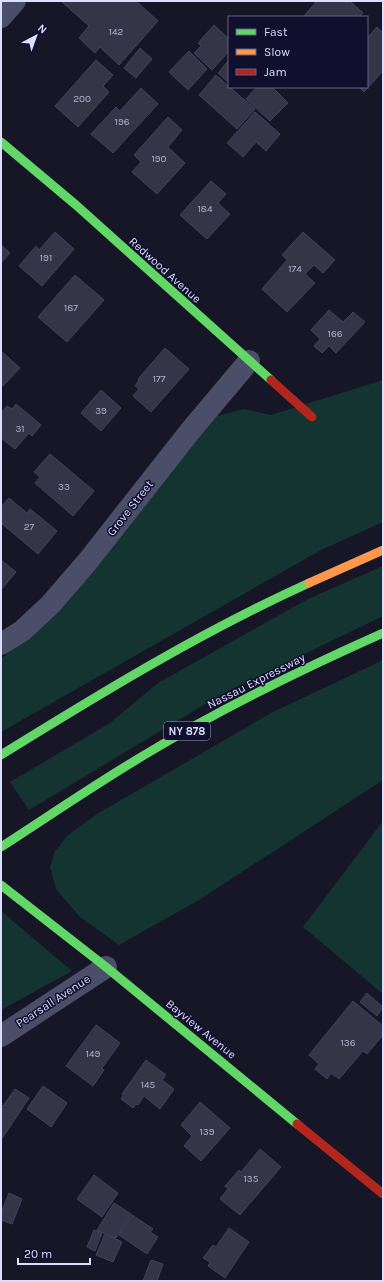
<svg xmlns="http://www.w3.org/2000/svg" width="384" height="1282" font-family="Karla,sans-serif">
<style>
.green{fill:#133430}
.building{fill:#363548;stroke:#42415a}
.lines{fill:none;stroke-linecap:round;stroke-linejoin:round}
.street{stroke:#4b4e68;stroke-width:22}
.fast{stroke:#63d668;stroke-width:9}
.slow{stroke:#ff974d;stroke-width:9}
.jam{stroke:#b3261e;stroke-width:9}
.labels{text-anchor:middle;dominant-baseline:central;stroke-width:3;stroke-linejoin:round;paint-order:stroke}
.number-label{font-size:10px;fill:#b3b4d1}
.shield{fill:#100f2e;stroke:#a0a0c0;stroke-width:1}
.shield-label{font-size:11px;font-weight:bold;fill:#dddeff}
.street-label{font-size:12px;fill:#dddeff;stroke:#100f2e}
</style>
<rect width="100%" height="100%" fill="#161627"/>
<g class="green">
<polygon points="383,380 383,522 321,550 1,732 1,659 68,602 213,417 244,409 271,415"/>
<polygon points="383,566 383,616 222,694 29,810 10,782 110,723 158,683 308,599"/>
<polygon points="383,660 383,780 199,900 119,945 80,917 56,889 50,867 55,851 68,835 97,814 271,713"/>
<polygon points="383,821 383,994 303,927"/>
<polygon points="1,911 72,971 1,1010"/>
</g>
<g class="building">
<polygon points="61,1 136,1 158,21 119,65 100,47 95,53 79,38 89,26"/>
<polygon points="317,1 344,1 346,3 350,1 363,13 359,17 303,17"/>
<polygon points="214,25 229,39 229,51 212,70 194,53 201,46 198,43"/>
<polygon points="377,27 383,33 383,71 364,92 359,87 367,87 367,38"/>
<polygon points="140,48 152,59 136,78 124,68"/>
<polygon points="189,51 207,69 188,90 169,72"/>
<polygon points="96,60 113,75 103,86 109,92 78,127 55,106"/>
<polygon points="229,60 229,83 218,73"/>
<polygon points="216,75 255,109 237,129 199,95"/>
<polygon points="257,87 272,87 288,103 270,121 246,99"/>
<polygon points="141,88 158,104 113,153 91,134 116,107 120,111"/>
<polygon points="255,112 280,134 266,151 256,142 243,157 227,143"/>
<polygon points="168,117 182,130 168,147 185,163 157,194 132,172 141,162 134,155"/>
<polygon points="211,181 226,194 218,203 230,214 207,239 180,215"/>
<polygon points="55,232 74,249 42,286 19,266 36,246 39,250"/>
<polygon points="303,232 335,260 323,273 314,265 305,274 315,283 287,312 262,289 287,260 282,255"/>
<polygon points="1,245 10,253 1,263"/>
<polygon points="75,275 104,300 67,342 38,317"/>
<polygon points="329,310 343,322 353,312 365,322 336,353 329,346 322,353 314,346 320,339 311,330"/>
<polygon points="165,348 189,369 151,412 133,396 139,389 135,386 139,380 138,379"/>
<polygon points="1,351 20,368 3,386 1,384"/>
<polygon points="101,390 121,408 101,431 81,413"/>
<polygon points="16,404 41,425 32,436 29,433 15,449 1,438 1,413 7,406 12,409"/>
<polygon points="50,454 94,491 73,516 35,483 40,477 34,472"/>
<polygon points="9,498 27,513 30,509 57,531 38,554 1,523 1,507"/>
<polygon points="1,560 16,572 1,590"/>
<polygon points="367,993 383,1007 377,1016 360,1002"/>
<polygon points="353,1001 383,1026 383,1035 367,1054 363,1051 339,1079 331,1073 327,1079 315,1069 319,1064 309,1055"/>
<polygon points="96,1025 120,1043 102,1068 104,1070 93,1086 66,1066"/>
<polygon points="146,1060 166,1075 162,1080 174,1089 160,1109 144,1096 138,1105 136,1104 133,1108 121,1099 124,1094 122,1094"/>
<polygon points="43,1086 67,1103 51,1127 27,1109"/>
<polygon points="15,1089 29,1098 1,1140 1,1105 3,1106"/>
<polygon points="200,1102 230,1128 201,1161 184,1146 192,1136 181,1125"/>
<polygon points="260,1149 281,1167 240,1215 220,1199 228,1189 225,1186 239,1170 241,1172"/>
<polygon points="94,1175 118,1193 102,1217 77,1199"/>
<polygon points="9,1193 22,1199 12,1224 1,1220 1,1213"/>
<polygon points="114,1203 131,1214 116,1238 97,1230"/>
<polygon points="132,1215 153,1229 150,1232 158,1237 147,1254 119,1235"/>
<polygon points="229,1228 249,1242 225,1278 208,1266 210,1262 203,1258 213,1245 216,1247"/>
<polygon points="94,1230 102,1233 95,1251 87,1247"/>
<polygon points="105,1234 122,1242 113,1262 96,1255"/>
<polygon points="151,1260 163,1264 157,1281 143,1281"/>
</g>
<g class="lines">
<g class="street">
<polyline points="1,17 15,1"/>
<polyline points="1,644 22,631 51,604 88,561 191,430 249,361"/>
<polyline points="1,1036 106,967"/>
</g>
<g class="fast">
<polyline points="1,142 76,205 271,380"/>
<path d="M1 755C101 693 201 632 309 583"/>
<path d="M1 847C49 816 97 783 146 754 222 708 302 669 383 633"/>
<polyline points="1,885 106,967 297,1124"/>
</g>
<polyline class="slow" points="309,583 383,550"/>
<g class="jam">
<polyline points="271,380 312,417"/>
<polyline points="297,1124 383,1194"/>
</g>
</g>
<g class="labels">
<g class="number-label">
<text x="116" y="32">142</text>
<text x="82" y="99">200</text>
<text x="122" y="122">196</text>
<text x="159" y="159">190</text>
<text x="205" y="209">184</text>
<text x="46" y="258">191</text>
<text x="295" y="269">174</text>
<text x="71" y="308">187</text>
<text x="335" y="334">166</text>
<text x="159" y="379">177</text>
<text x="101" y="411">39</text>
<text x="20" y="429">31</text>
<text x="64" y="487">33</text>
<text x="29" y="527">27</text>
<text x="348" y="1043">136</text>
<text x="93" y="1054">149</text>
<text x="148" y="1085">145</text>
<text x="207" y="1132">139</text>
<text x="251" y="1179">135</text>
</g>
<rect class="shield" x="164" y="722" width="46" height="18" rx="3"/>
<g class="shield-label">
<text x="187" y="731">NY 878</text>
</g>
<g class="street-label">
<text transform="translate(165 270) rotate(42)">Redwood Avenue</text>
<text transform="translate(130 508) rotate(-52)">Grove Street</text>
<text transform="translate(256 681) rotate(-27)">Nassau Expressway</text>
<text transform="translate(53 1001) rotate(-33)">Pearsall Avenue</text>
<text transform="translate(201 1029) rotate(39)">Bayview Avenue</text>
</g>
</g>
<rect width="384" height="1282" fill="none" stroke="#dddeff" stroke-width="4"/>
<rect x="228" y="16" width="140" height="72" fill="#100f2e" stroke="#626282"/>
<rect x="236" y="29" width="20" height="6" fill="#63d668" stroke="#626282"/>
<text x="264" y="36" font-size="12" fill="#dddeff">Fast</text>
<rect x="236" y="49" width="20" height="6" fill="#ff974d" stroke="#626282"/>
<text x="264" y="56" font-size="12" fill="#dddeff">Slow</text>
<rect x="236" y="69" width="20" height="6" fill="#b3261e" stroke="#626282"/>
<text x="264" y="76" font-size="12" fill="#dddeff">Jam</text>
<g transform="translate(36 36) rotate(41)" stroke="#100f2e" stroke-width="3" paint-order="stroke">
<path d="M0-3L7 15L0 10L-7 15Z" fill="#dddeff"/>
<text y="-6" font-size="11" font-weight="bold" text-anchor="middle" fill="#dddeff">N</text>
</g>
<path d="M18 1258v6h72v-6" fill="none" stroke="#dddeff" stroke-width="2"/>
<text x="24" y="1258" font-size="12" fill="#dddeff" stroke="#100f2e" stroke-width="3" paint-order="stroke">20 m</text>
</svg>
